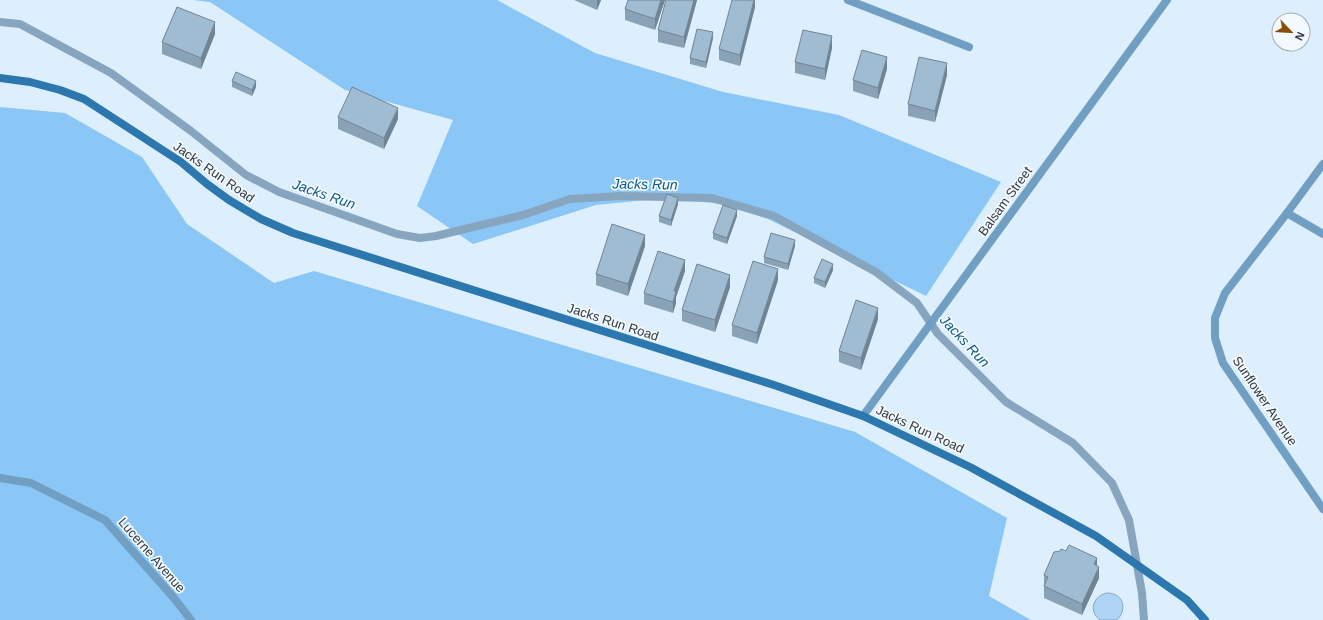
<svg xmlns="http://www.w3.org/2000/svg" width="1323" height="620" font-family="Arial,sans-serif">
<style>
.green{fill:#8ac6f6}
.water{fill:#add4f5;stroke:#87a5bf}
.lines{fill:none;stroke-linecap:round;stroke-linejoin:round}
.stream{stroke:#87a5bf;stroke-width:8}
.street{stroke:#719ec3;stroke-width:8}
.secondary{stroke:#2c77ad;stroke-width:8}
.wall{fill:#8aa2b5}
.shaded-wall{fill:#708494}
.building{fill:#a0bcd3;stroke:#708494}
.labels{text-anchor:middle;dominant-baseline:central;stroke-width:3.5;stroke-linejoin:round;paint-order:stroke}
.street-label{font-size:13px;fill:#2d3841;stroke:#f4f9fe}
.water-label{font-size:14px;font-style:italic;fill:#095a8b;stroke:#f4f9fe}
</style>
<rect width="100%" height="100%" fill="#ddeefc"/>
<g class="green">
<polygon points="193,0 497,0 595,53 723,92 839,115 1001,182 926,296 768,219 722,204 666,198 596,205 473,244 417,206 453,120 345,90 210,2"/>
<polygon points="0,107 65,113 142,157 187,224 274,283 314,271 855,432 1007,518 989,596 1031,620 0,620"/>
</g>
<path class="water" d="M1107 593C1123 593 1128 609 1117 620H1100C1088 611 1093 596 1107 593Z"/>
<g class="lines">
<polyline class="stream" points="0,22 20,24 111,73 191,131 246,175 279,192 397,234 420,238 436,236 523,215 570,199 620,196 712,198 774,216 876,272 917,303 938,334 1006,402 1073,443 1112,483 1129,520 1142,593 1144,620"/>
<g class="street">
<polyline points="848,0 969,47"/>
<polyline points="1323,164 1287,213 1225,293 1215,318 1215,338 1223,363 1323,509"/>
<polyline points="1287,213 1323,234"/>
<polyline points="863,416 1167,0"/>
<polyline points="0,478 31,483 105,520 174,598 191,620"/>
</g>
<polyline class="secondary" points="0,78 30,82 60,90 84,99 181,162 207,184 229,200 261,219 293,233 774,385 863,416 970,467 1096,536 1187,600 1205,620"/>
</g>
<g class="wall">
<polygon points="574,0 601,0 597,10"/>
<polygon points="628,0 665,0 655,30 625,20 625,9"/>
<polygon points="666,0 697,0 684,48 658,42 658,30"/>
<polygon points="755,0 755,7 740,66 719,60 719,49"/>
<polygon points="215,34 201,69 162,54 162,42"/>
<polygon points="713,38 706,68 690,64 690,58"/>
<polygon points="832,48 825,80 795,73 795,62"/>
<polygon points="887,69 878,99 853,91 853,80"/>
<polygon points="947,75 935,122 908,116 908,104"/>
<polygon points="232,81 256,87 252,96 232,87"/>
<polygon points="338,117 398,119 384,149 338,129"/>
<polygon points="678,204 671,226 659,222 659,216"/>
<polygon points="737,216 727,244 713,239 713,233"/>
<polygon points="645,246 628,296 596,285 596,274"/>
<polygon points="795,246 788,270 764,263 764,257"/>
<polygon points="833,270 825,288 814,283 814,278"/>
<polygon points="685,271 676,297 676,303 673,313 644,304 644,293"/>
<polygon points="778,280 757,344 732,336 732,325"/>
<polygon points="730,287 715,332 682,321 682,310"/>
<polygon points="878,319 861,370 839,362 839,351"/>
<polygon points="1097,566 1099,578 1082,615 1044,598 1044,575"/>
</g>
<g class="shaded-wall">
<polygon points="597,0 601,0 597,10"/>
<polygon points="661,0 665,0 655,30 655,19"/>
<polygon points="694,0 697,0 684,48 684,37"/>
<polygon points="754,0 755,0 755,7 740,66 740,55"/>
<polygon points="215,22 215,34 201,69 201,58"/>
<polygon points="713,32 713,38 706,68 706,62"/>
<polygon points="832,36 832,48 825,80 825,69"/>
<polygon points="887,57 887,69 878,99 878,88"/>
<polygon points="947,63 947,75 935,122 935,111"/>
<polygon points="256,81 256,87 252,96 252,90"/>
<polygon points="398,108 398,119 384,149 384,138"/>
<polygon points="678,198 678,204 671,226 671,220"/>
<polygon points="737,210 737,216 727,244 727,238"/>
<polygon points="645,235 645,246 628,296 628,284"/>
<polygon points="795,240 795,246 788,270 788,264"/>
<polygon points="685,260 685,271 676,297 676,303 673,313 673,302 674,291"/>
<polygon points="833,264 833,270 825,288 825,282"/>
<polygon points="778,269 778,280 757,344 757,333"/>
<polygon points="730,275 730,287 715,332 715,320"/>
<polygon points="878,308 878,319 861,370 861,358"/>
<polygon points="1097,558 1097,569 1094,564"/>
<polygon points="1099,567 1099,578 1082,615 1082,604"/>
</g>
<g class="building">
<polygon points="628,0 661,0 655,19 625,9"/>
<polygon points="666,0 694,0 684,37 658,30"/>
<polygon points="732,0 754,0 740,55 719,49"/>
<polygon points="177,7 215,22 201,58 162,42"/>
<polygon points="697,29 713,32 706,62 690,58"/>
<polygon points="803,30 832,36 825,69 795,62"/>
<polygon points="862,50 887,57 878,88 853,80"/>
<polygon points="919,57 947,63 935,111 908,104"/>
<polygon points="236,72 256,81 252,90 232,81"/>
<polygon points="352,87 398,108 384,138 338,117"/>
<polygon points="667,194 678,198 671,220 659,216"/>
<polygon points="723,205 737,210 727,238 713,233"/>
<polygon points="612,224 645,235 628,284 596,274"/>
<polygon points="771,233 795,240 788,264 764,257"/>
<polygon points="658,251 685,260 674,291 676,291 673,302 644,293"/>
<polygon points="822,259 833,264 825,282 814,278"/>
<polygon points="753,261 778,269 757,333 732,325"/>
<polygon points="697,264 730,275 715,320 682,310"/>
<polygon points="856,300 878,308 861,358 839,351"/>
<polygon points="1069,545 1097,558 1094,564 1099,567 1082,604 1044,586 1048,577 1044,575 1054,552 1060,551 1061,549 1066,551"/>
</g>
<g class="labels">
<g class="street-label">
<text transform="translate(214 172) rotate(35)">Jacks Run Road</text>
<text transform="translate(1005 201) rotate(-54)">Balsam Street</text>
<text transform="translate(613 322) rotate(18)">Jacks Run Road</text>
<text transform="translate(1265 401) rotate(56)">Sunflower Avenue</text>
<text transform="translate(920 429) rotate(25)">Jacks Run Road</text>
<text transform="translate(152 555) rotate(49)">Lucerne Avenue</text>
</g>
<g class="water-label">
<text transform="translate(645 184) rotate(1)">Jacks Run</text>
<text transform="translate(324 194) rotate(19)">Jacks Run</text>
<text transform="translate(965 341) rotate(47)">Jacks Run</text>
</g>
</g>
<g transform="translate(1291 32) rotate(115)"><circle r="19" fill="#f4f9fe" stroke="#a4acb2"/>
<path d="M0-3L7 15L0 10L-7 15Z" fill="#884f04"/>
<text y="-6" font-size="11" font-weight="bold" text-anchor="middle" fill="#2d3841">N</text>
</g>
</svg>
